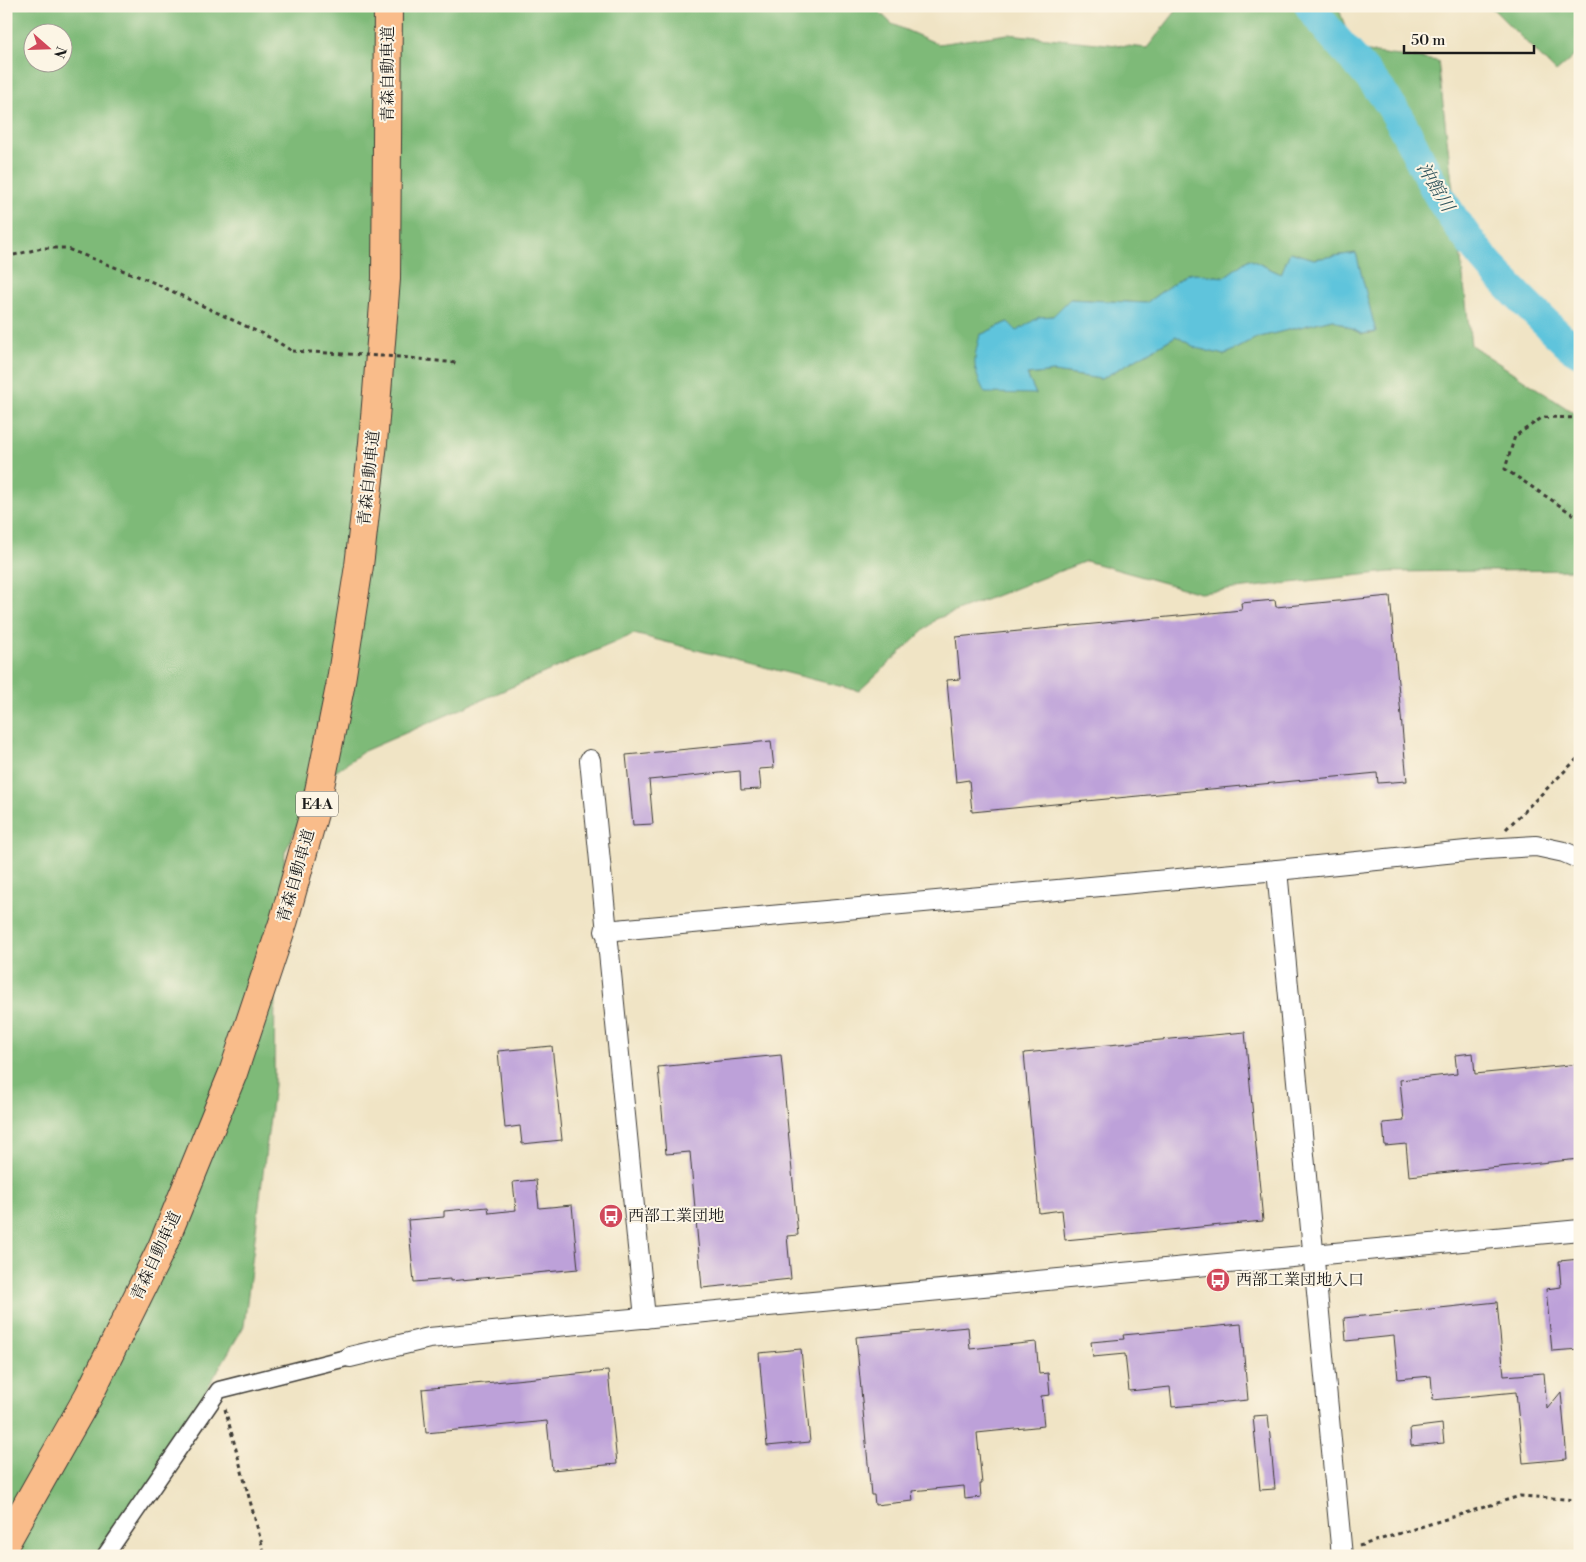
<svg xmlns="http://www.w3.org/2000/svg" width="1586" height="1562" font-family="'Libre Bodoni','Noto Serif JP',serif">
<style>
.forest{fill:#7eba78;stroke:#4d6b4a;fill-rule:evenodd}
.water{fill:#5ec4dc;stroke:#3d707c}
.lines{fill:none;stroke-linecap:round;stroke-linejoin:round}
.river{stroke:#5ec4dc;stroke-width:31}
.building{fill:#bda1d9}
.minor-casing{stroke:#3c3a35;stroke-width:19}
.tertiary-casing{stroke:#3c3a35;stroke-width:22}
.motorway-casing{stroke:#3c3a35;stroke-width:30}
.path{stroke:#3c3a35;stroke-width:3;stroke-dasharray:4 4;stroke-linecap:butt}
.minor{stroke:#fff;stroke-width:16}
.tertiary{stroke:#fff;stroke-width:20}
.motorway{stroke:#f9bc8a;stroke-width:28}
.path-bridge{stroke:#3c3a35;stroke-width:3;stroke-dasharray:4 4;stroke-linecap:butt}
.labels{text-anchor:middle;dominant-baseline:central;stroke-width:4;stroke-linejoin:round;paint-order:stroke}
.shield{fill:#fcf5e5;stroke:#5f5d58;stroke-width:1}
.shield-label{font-size:15px;font-weight:bold;fill:#1c1c1c}
.street-label{font-size:16px;fill:#1c1c1c;stroke:#fcf5e5}
.poi-label{font-size:16px;fill:#1c1c1c;stroke:#fcf5e5;text-anchor:start}
.water-label{font-size:18px;font-style:italic;fill:#33575f;stroke:#fcf5e5}
</style>
<rect width="100%" height="100%" fill="#fcf5e5"/>
<filter id="ink" filterUnits="userSpaceOnUse"><feTurbulence type="fractalNoise" baseFrequency=".02" numOctaves="2"/><feDisplacementMap in="SourceGraphic" scale="10" xChannelSelector="R" yChannelSelector="G"/><feConvolveMatrix kernelMatrix="1 2 1 2 8 2 1 2 1" color-interpolation-filters="sRGB"/></filter>
<filter id="wash" filterUnits="userSpaceOnUse"><feTurbulence type="fractalNoise" baseFrequency=".0096" numOctaves="4" result="noise"/><feDisplacementMap in="SourceGraphic" scale="20" xChannelSelector="R" yChannelSelector="G"/><feGaussianBlur stdDeviation="1.12" result="paint"/><feColorMatrix in="noise" values="0 0 0 0 0 0 0 0 0 0 0 0 0 0 0 0 0 1.4 0 .05"/><feComposite in="paint" operator="in"/></filter>
<g filter="url(#wash)">
<rect width="100%" height="100%" fill="#f0e4c5"/>
<g class="forest">
<path d="M6 6H873L892 24 938 44 1008 34 1147 48 1180 6H1338L1353 50 1438 61 1471 345 1580 417V570L1389 572 1200 593 1086 561 936 619 859 691 634 634 364 751 316 786 285 852 275 987 274 1085 244 1326 145 1494 105 1556H6ZM32 32H62V62H32ZM1291 252 1314 259 1356 253 1375 333 1362 334 1332 319 1256 338 1224 355 1196 348 1176 336 1101 379 1054 372 1027 375 1036 394 980 335 1008 322 1017 332 1039 318 1053 316 1070 299 1146 303 1187 273 1224 277 1249 259 1281 274Z"/>
<polygon points="1490,6 1580,6 1580,51 1556,72"/>
</g>
<path class="water" d="M1290 252 1314 259 1356 253 1376 332 1362 334 1332 319 1256 338 1224 355 1196 348 1176 336 1101 379 1054 372 1027 375 1036 394 985 393C972 368 973 361 980 335L1008 322 1017 331 1039 317 1053 316 1070 299 1146 303 1187 273 1224 277 1249 259 1281 274Z"/>
<g class="lines">
<path class="river" d="M1310 6C1332 39 1360 63 1383 94 1407 127 1421 166 1442 201 1476 257 1523 302 1570 346L1580 352"/>
</g>
<g id="blocks">
<g class="building">
<polygon points="1390,596 1407,781 1378,783 1377,773 972,812 969,780 956,782 947,680 960,679 956,637 1242,610 1241,603 1275,600 1276,607"/>
<polygon points="771,741 774,768 759,769 761,789 741,790 740,771 649,780 653,824 633,825 626,755"/>
<polygon points="1245,1032 1263,1221 1065,1240 1062,1210 1039,1213 1024,1053"/>
<polygon points="552,1046 562,1140 522,1144 520,1126 505,1128 498,1051"/>
<polygon points="1473,1053 1475,1074 1580,1064 1580,1159 1409,1176 1406,1144 1385,1146 1383,1123 1404,1121 1400,1080 1457,1074 1455,1055"/>
<polygon points="781,1055 798,1235 787,1236 791,1279 702,1288 690,1152 666,1154 658,1067"/>
<polygon points="536,1180 539,1208 572,1205 578,1269 450,1281 450,1279 414,1282 408,1220 444,1217 444,1211 488,1207 489,1213 516,1210 513,1182"/>
<polygon points="1580,1259 1580,1349 1552,1351 1546,1289 1561,1287 1559,1261"/>
<polygon points="1497,1302 1504,1376 1544,1373 1547,1409 1561,1392 1567,1459 1523,1463 1516,1392 1433,1400 1431,1376 1398,1379 1394,1336 1346,1341 1344,1318"/>
<polygon points="1241,1324 1248,1400 1172,1407 1170,1387 1129,1391 1125,1354 1093,1357 1091,1342 1124,1339 1123,1335"/>
<polygon points="968,1327 970,1349 1036,1342 1039,1374 1048,1373 1050,1395 1041,1396 1044,1426 977,1433 982,1484 980,1484 981,1497 965,1499 964,1486 912,1491 913,1501 875,1505 874,1495 871,1495 856,1337"/>
<polygon points="801,1349 810,1442 767,1446 759,1353"/>
<polygon points="608,1371 617,1464 552,1470 547,1421 426,1433 422,1389"/>
<polygon points="1268,1415 1275,1489 1260,1490 1253,1416"/>
<polygon points="1442,1424 1444,1443 1411,1446 1410,1428"/>
</g>
</g>
</g>
<g filter="url(#ink)">
<use href="#blocks" fill-opacity="0" stroke="#3c3a35" stroke-width="1"/>
<g class="lines">
<g class="minor-casing">
<polyline id="minor" points="105,1556 219,1390 350,1357"/>
</g>
<g class="tertiary-casing">
<g id="tertiary">
<polyline points="590,760 645,1318"/>
<polyline points="1277,870 1342,1556"/>
<polyline points="605,931 1277,870 1486,849 1536,846 1564,852 1580,859"/>
<polyline points="350,1357 429,1338 1580,1230"/>
</g>
</g>
<g class="motorway-casing">
<polyline id="motorway" points="6,1542 89,1395 162,1247 233,1073 284,920 316,806 340,687 359,566 373,443 386,279 388,6"/>
</g>
<g class="path">
<polyline points="6,257 42,248 65,248 148,280 273,339 292,351"/>
<polyline points="1580,418 1543,417 1515,436 1505,469 1580,519"/>
<polyline points="1506,829 1580,756"/>
<polyline points="225,1409 265,1556"/>
<polyline points="1359,1546 1520,1496 1580,1500"/>
</g>
<use href="#minor" class="minor"/>
<use href="#tertiary" class="tertiary"/>
<use href="#motorway" class="motorway"/>
<polyline class="path-bridge" points="292,351 400,357 456,363"/>
</g>
</g>
<defs>
<g id="bus-disc" transform="scale(1.25)"><circle r="9.5" fill="#d1495b" stroke="#fcf5e5"/><path d="M-5-6H5V4H4V6H2V4H-2V6H-4V4H-5ZM-3.5-4V0h7V-4ZM-3.5 1.2v1.5H-2V1.2ZM2 1.2v1.5H3.5V1.2Z" fill="#fff"/></g>
</defs>
<g fill-rule="evenodd">
<use href="#bus-disc" x="611" y="1216"/>
<use href="#bus-disc" x="1218" y="1280"/>
</g>
<g class="labels">
<rect class="shield" x="296" y="791.5" width="42" height="25" rx="4"/>
<g class="shield-label">
<text x="317" y="804">E4A</text>
</g>
<g class="street-label">
<text transform="translate(388 74) rotate(-90)">青森自動車道</text>
<text transform="translate(369 478) rotate(-84)">青森自動車道</text>
<text transform="translate(296 876) rotate(-74)">青森自動車道</text>
<text transform="translate(156 1256) rotate(-65)">青森自動車道</text>
</g>
<g class="poi-label">
<text x="628" y="1216">西部工業団地</text>
<text x="1236" y="1280">西部工業団地入口</text>
</g>
<g class="water-label">
<text transform="translate(1435 187) rotate(59)">沖館川</text>
</g>
</g>
<rect width="1586" height="1562" fill="none" stroke="#fcf5e5" stroke-width="25"/>
<g transform="translate(48 48) rotate(110)"><circle r="24" fill="#fcf5e5" stroke="#a29e95"/>
<path d="M0-4L9 19L0 12L-9 19Z" fill="#d1495b"/>
<text y="-8" font-size="14" font-weight="bold" text-anchor="middle" fill="#1c1c1c">N</text>
</g>
<path d="M1404 45v8h130v-8" fill="none" stroke="#1c1c1c" stroke-width="2.5"/>
<text x="1411" y="45" font-size="15" fill="#1c1c1c" stroke="#fcf5e5" stroke-width="4" paint-order="stroke">50 m</text>
</svg>
